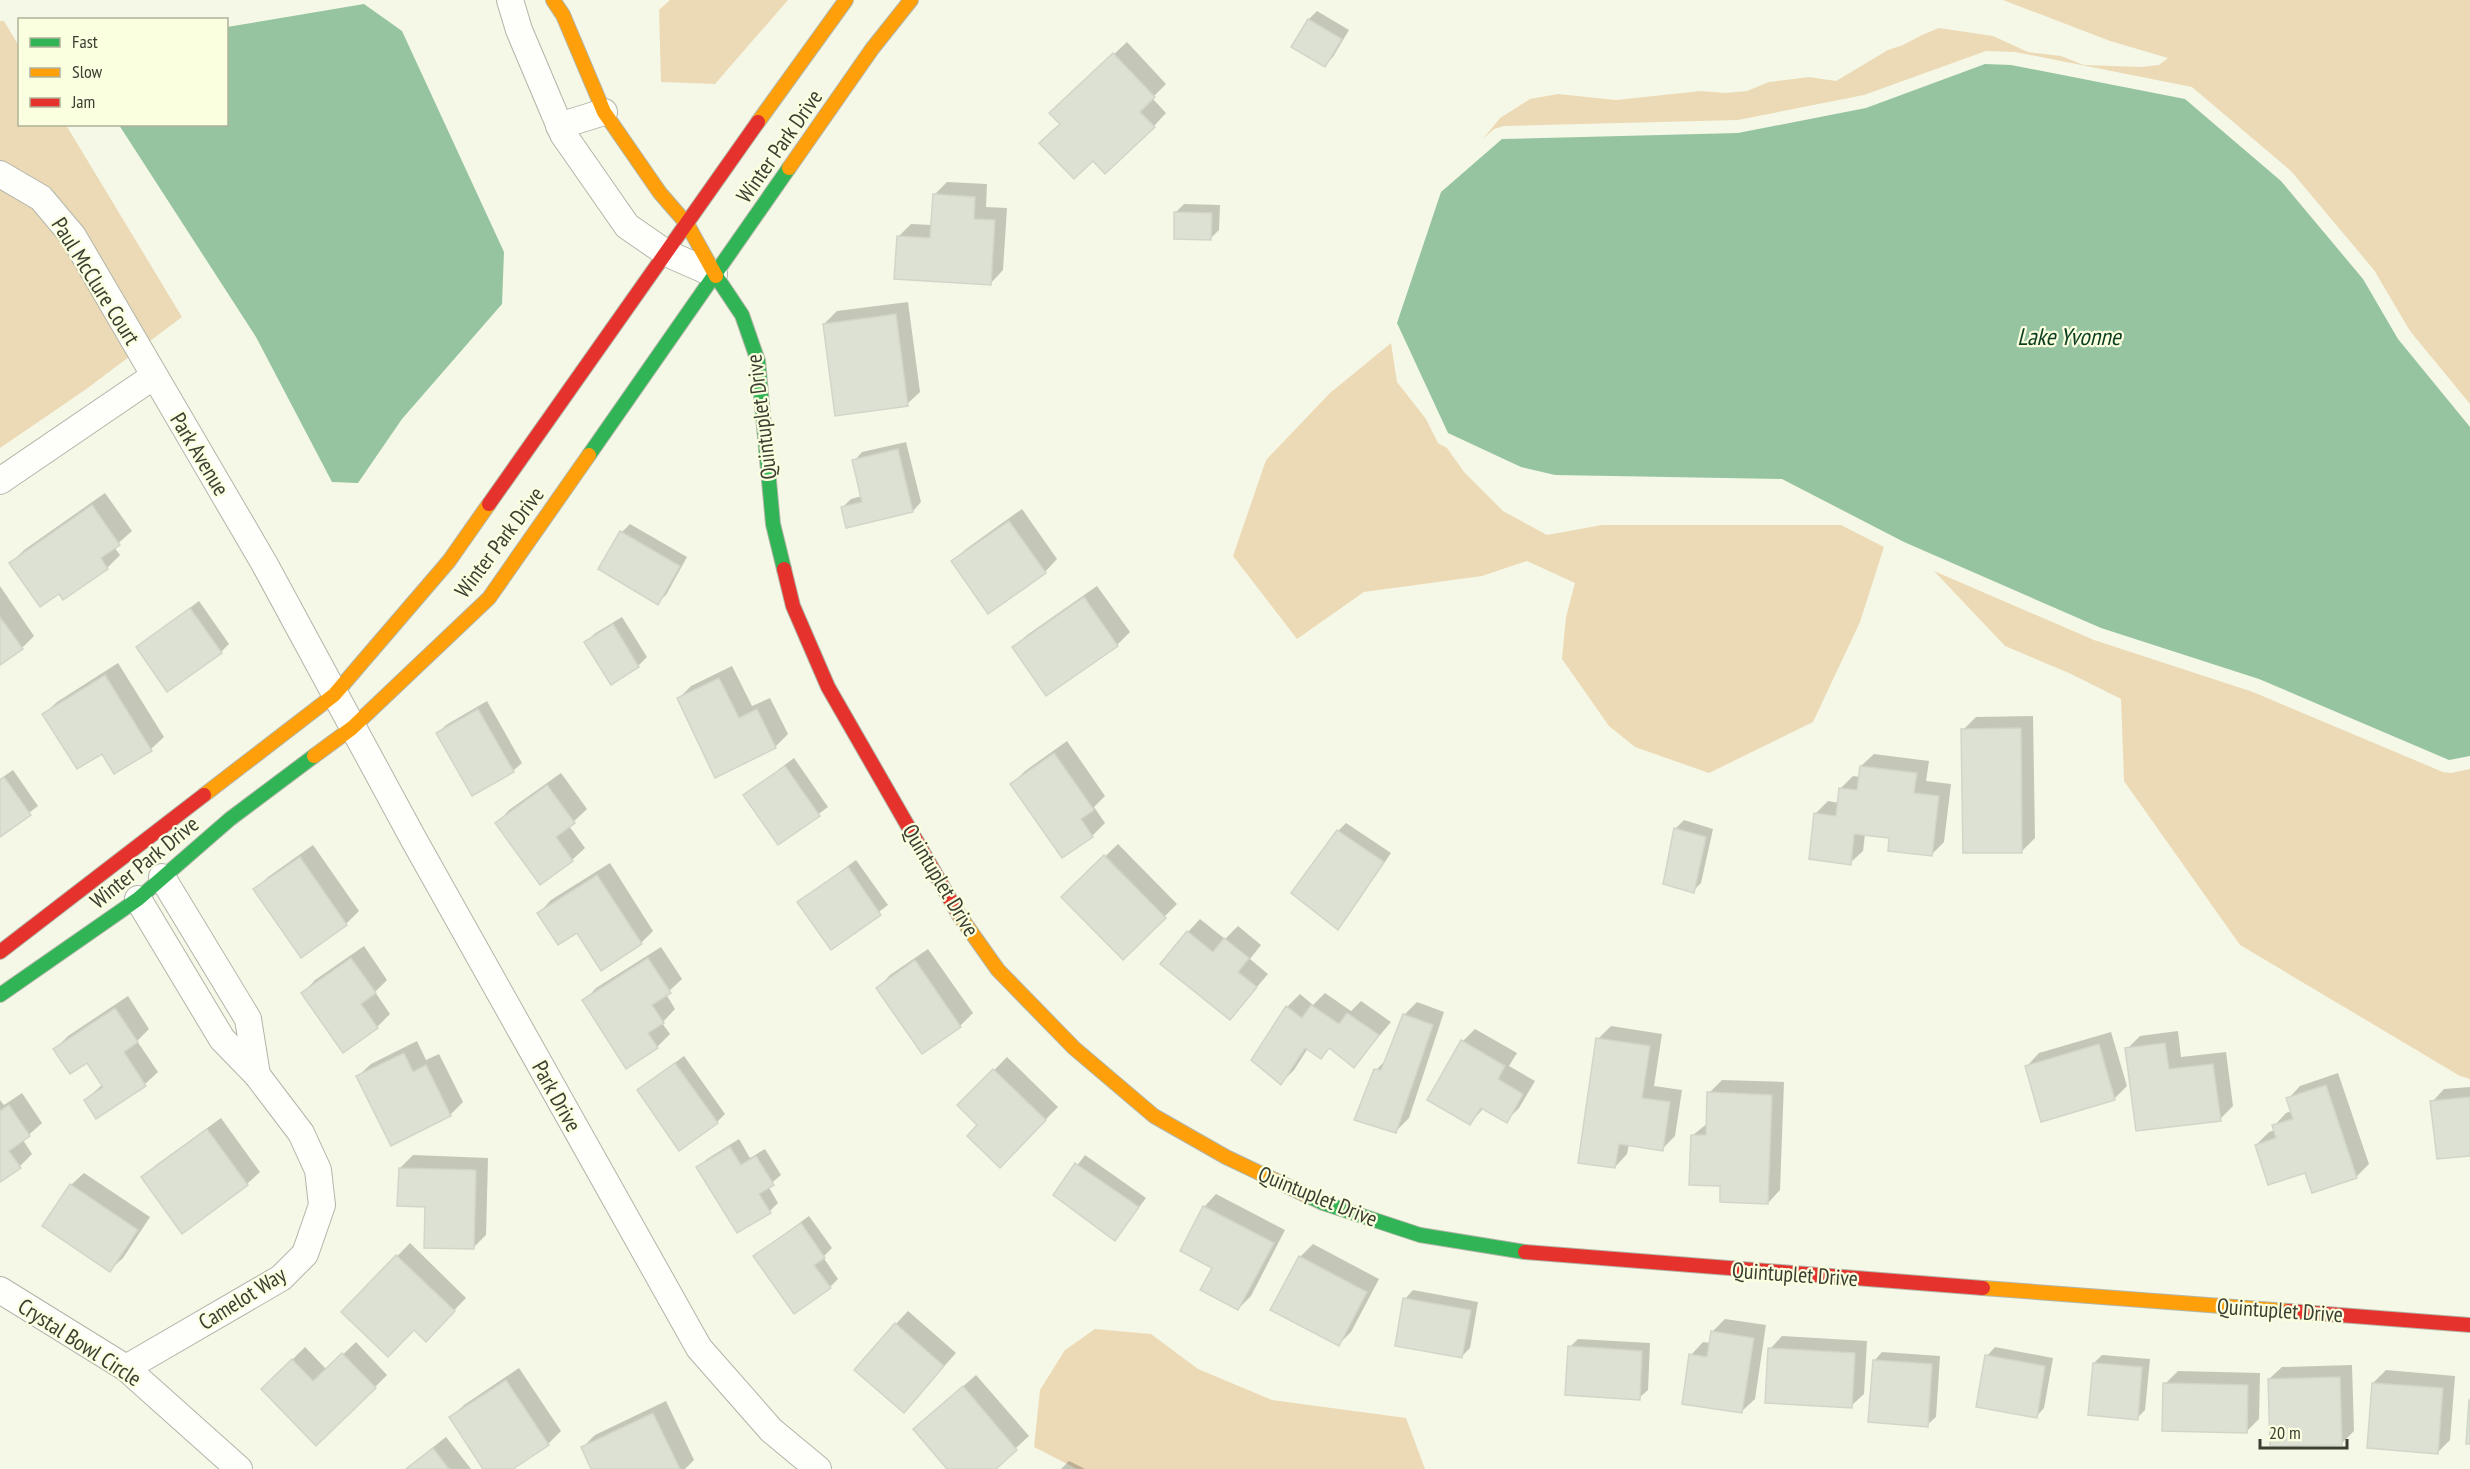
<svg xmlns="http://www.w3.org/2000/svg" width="2470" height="1469" font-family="'PT Sans Narrow',sans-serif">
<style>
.green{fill:#ecdab7}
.water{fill:#96c4a0}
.shadow{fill:#0003}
.building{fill:#dce1d4;stroke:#d1d6c9;stroke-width:1.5}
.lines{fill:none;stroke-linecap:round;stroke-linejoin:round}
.street-casing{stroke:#b2b5a8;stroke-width:28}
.fast-casing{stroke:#b2b5a8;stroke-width:16}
.slow-casing{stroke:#b2b5a8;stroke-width:16}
.jam-casing{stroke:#b2b5a8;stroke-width:16}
.street{stroke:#fefefb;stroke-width:26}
.fast{stroke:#30b455;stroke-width:14}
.slow{stroke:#ff9f0a;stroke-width:14}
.jam{stroke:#e5322d;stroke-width:14}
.labels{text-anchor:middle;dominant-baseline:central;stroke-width:4.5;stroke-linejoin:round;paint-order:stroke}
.street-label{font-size:22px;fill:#3c3e32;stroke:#faffe0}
.water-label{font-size:24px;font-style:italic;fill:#0b3d20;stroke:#faffe0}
</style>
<rect width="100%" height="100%" fill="#f5f8e7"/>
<g class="green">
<polygon points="670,0 788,0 715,84 661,82 659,10"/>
<polygon points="2003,0 2470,0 2470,404 2410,331 2374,270 2291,171 2192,87 2015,52 1986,51 1864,95 1738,120 1504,126 1494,129 1483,139 1500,118 1530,99 1558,94 1616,100 1701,91 1725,93 1747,91 1769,82 1809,77 1836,81 1888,50 1903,45 1922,35 1939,28 1993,36 2028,52 2061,56 2084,65 2141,67 2159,65 2168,58 2110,41"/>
<polygon points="0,21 4,21 19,46 20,124 66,125 182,317 85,390 0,448"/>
<polygon points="1391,343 1397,382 1426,419 1438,443 1447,448 1464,472 1503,511 1547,535 1602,525 1841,525 1884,547 1860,622 1813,722 1709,773 1635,747 1609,726 1562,659 1566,617 1575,583 1527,561 1482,576 1364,592 1297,639 1233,556 1266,460 1330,393"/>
<polygon points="1934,571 2094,640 2253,692 2443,772 2451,773 2470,769 2470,1079 2460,1076 2240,945 2124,781 2121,699 2069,673 2005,646"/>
<polygon points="1095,1329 1151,1334 1198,1369 1272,1400 1406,1418 1425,1469 1077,1469 1034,1447 1040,1390 1065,1350"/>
</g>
<g class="water">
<polygon points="364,4 402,31 504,252 502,304 402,419 358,483 332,482 256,337 119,125 226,124 227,27"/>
<polygon points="1985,64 2011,65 2185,99 2281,181 2363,279 2398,339 2470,427 2470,756 2449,760 2259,679 2101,628 1904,542 1782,479 1555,475 1521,467 1448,433 1397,323 1441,192 1502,139 1738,133 1866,108"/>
</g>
<g class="shadow">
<polygon points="1317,11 1349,30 1333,57 1325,65 1309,19"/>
<polygon points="1127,42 1166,84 1152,98 1166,113 1154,126 1061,124 1064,101"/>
<polygon points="947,182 987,184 986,207 1007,208 1003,270 991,283 898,237 911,224 932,225 934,195"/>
<polygon points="1184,204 1220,205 1219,230 1211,238 1175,213"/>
<polygon points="908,302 920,392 907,404 824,324 837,311"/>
<polygon points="906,442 921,502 913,511 843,507 851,499 862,496 854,461 862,452"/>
<polygon points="105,493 132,531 114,547 120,555 107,568 59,592 11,563 24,550"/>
<polygon points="1022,509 1057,559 1045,572 953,561 966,549"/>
<polygon points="630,524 687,557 666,595 657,603 622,532"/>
<polygon points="0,586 34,636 22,648 0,664"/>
<polygon points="1097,586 1130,632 1117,645 1014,647 1027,635"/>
<polygon points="199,601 229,644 221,652 138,647"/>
<polygon points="622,617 647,657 638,666 611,683 586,643 594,634"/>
<polygon points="118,663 164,737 151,749 115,772 102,752 44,714 57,702"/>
<polygon points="732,666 752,706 770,698 788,734 775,747 678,699 691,686"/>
<polygon points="487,701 522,763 513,771 472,794 438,733 446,725"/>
<polygon points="2033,716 2035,838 2022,851 1963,730 1976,717"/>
<polygon points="1067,741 1105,796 1094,807 1105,823 1092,836 1012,784 1025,771"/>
<polygon points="1874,754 1929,761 1926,781 1951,784 1944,842 1932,854 1891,837 1865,834 1863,851 1850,863 1815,814 1828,801 1839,803 1840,789 1853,776 1860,777 1861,766"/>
<polygon points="794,758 828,807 779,843 745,795"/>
<polygon points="13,770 38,806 0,835 0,779"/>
<polygon points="561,773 587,809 569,826 585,848 572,860 497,823 509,810"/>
<polygon points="1684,820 1713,829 1701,883 1693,891 1664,883 1676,828"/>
<polygon points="1346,823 1391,853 1346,919 1338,928 1338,831"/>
<polygon points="1118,844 1177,904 1123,958 1063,897"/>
<polygon points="313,845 359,911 346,924 302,956 255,889 268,877"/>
<polygon points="856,860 888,905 831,948 799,902"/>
<polygon points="610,863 653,931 641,943 578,931 539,913 551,900"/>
<polygon points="1200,919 1225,939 1238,926 1261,945 1250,959 1268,974 1230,1018 1188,932"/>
<polygon points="364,946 387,980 375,992 390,1014 377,1027 303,993 315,980"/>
<polygon points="661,947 682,979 666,994 675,1009 662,1023 670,1034 657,1047 584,1001 596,988"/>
<polygon points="928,949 973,1013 960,1026 923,1052 878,988 890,975"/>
<polygon points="1325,993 1351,1011 1361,1001 1391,1022 1354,1066 1330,1047 1321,1057 1308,1048 1294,1070 1281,1083 1287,1007 1300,994 1313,1005"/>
<polygon points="128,996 149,1029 137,1041 158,1072 145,1084 97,1117 85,1100 103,1084 88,1061 55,1049 68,1036"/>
<polygon points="1417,1002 1444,1012 1409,1118 1396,1131 1376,1070 1388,1058 1404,1015"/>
<polygon points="1611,1026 1662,1034 1654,1086 1682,1090 1675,1136 1662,1149 1629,1144 1627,1154 1615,1167 1598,1039"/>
<polygon points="1475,1029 1517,1053 1509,1066 1535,1081 1519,1108 1506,1121 1484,1108 1470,1123 1463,1041"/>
<polygon points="2178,1031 2181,1057 2226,1052 2233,1106 2220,1119 2127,1049 2140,1036"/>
<polygon points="2111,1032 2127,1086 2114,1099 2027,1066 2039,1053"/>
<polygon points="417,1041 426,1060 439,1054 463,1102 450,1115 358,1076 371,1064"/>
<polygon points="684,1056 725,1114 717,1122 639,1090"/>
<polygon points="1007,1057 1058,1107 1000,1166 979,1125 960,1105"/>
<polygon points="2338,1073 2369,1164 2356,1177 2306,1171 2256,1145 2269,1132 2275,1130 2274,1126 2286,1113 2292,1111 2288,1099 2300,1086"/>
<polygon points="1722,1080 1784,1082 1780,1190 1768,1203 1722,1184 1693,1135 1708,1123 1709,1093"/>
<polygon points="2470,1087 2470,1154 2432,1102 2444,1089"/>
<polygon points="22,1093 42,1123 23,1140 32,1154 20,1166 0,1180 0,1100 4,1105"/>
<polygon points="221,1118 260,1172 247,1184 183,1232 143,1177 156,1165"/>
<polygon points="739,1139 750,1158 765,1149 781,1175 768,1186 778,1203 770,1211 698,1167 707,1159"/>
<polygon points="413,1155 488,1158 486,1235 473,1248 426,1206 400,1168"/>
<polygon points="1085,1155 1146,1198 1115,1239 1055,1195"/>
<polygon points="84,1173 150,1217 123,1258 110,1270 71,1185"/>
<polygon points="1216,1194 1285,1230 1251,1296 1238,1309 1214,1267 1204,1207"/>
<polygon points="809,1216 832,1248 823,1257 838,1279 830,1287 755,1256"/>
<polygon points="410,1243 466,1298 438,1327 414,1328 343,1312"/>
<polygon points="1313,1244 1379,1279 1351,1332 1339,1344 1300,1257"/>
<polygon points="1413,1290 1478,1302 1470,1348 1462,1356 1405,1299"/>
<polygon points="908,1311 956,1353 904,1411 896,1324"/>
<polygon points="1725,1319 1766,1325 1755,1399 1742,1411 1691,1355 1703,1342 1711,1343 1712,1332"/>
<polygon points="1782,1336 1867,1341 1864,1394 1851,1406 1770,1349"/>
<polygon points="1578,1339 1650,1343 1648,1390 1639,1398 1570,1347"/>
<polygon points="356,1342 387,1375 375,1387 263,1389 305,1347 327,1370"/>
<polygon points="1995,1347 2053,1358 2044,1408 2036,1417 1987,1356"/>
<polygon points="1882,1352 1940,1356 1936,1417 1927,1425 1874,1361"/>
<polygon points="2102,1355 2150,1359 2145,1410 2137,1418 2094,1363"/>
<polygon points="2352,1365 2354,1431 2342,1443 2269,1379 2282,1367"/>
<polygon points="519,1368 561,1431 548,1444 511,1469 485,1469 451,1417 464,1405"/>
<polygon points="2386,1370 2455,1376 2450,1440 2437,1453 2373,1383"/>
<polygon points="2178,1371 2260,1373 2259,1419 2247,1431 2165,1384"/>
<polygon points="976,1375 1029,1436 993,1469 949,1469 915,1429"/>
<polygon points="666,1401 694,1460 685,1469 593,1469 583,1447 595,1435"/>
<polygon points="446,1437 471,1469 406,1469 409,1466"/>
<polygon points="1069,1461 1085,1469 1061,1469"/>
</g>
<g class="building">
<polygon points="1308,19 1342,39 1325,67 1291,47"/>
<polygon points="1113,53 1155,97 1140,112 1155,127 1105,174 1093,161 1074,179 1039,143 1060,124 1049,113"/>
<polygon points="933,194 975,197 974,219 995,220 991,285 894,279 897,236 930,238"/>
<polygon points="1174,212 1212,213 1211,240 1174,239"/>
<polygon points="896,314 908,406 835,416 823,324"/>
<polygon points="898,449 913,512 846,528 841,507 862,502 852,460"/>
<polygon points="92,505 120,545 101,558 108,569 63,600 59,594 40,607 9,563"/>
<polygon points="1009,521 1046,573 988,614 951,561"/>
<polygon points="620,531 680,566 658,605 598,569"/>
<polygon points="1084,597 1118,646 1046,696 1012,647"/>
<polygon points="190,608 222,653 167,692 136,647"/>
<polygon points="0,617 23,649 0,665"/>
<polygon points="613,624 639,667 611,685 584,642"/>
<polygon points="105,675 152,751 114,774 102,754 77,769 42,714"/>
<polygon points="719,678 739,718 757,709 776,748 715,778 677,698"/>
<polygon points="478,709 514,772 472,796 436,733"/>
<polygon points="2021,728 2022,853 1963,853 1961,729"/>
<polygon points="1054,753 1094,810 1081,819 1093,837 1062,858 1010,784"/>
<polygon points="785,766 820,816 778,845 743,795"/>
<polygon points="1860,766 1917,773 1914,793 1939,796 1932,856 1888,851 1889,838 1854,834 1851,865 1809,859 1814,813 1836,816 1839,788 1857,790"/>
<polygon points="4,777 31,815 0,837 0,780"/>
<polygon points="547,785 575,823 556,837 573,861 540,885 495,823"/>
<polygon points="1674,828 1706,837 1694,893 1663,884"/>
<polygon points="1337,830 1384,862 1338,930 1291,893"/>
<polygon points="1104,855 1166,918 1123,960 1061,897"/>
<polygon points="300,857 347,925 301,958 253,889"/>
<polygon points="848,867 881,915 831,950 797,902"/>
<polygon points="597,875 642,944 601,971 577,933 558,945 537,913"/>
<polygon points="1187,931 1213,952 1224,938 1249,958 1238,972 1257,987 1230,1020 1160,964"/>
<polygon points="351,958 376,993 361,1004 378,1028 343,1053 301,993"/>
<polygon points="648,958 671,993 652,1005 664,1023 648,1033 658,1048 626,1069 582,1000"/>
<polygon points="915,960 961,1027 922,1054 876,988"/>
<polygon points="1311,1005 1339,1024 1347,1013 1379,1035 1354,1068 1329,1048 1321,1059 1305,1048 1281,1085 1251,1060 1286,1006 1302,1018"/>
<polygon points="115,1008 138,1042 124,1052 146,1086 96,1119 84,1100 103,1087 87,1063 70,1074 53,1049"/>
<polygon points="1403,1014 1433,1025 1396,1133 1354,1120 1374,1069 1381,1070"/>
<polygon points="1596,1038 1650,1046 1642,1098 1670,1102 1663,1151 1619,1144 1615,1168 1578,1163"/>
<polygon points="1461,1040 1505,1066 1498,1079 1523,1094 1507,1123 1481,1108 1470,1125 1427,1100"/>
<polygon points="2165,1043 2169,1069 2213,1064 2221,1121 2136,1131 2125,1048"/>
<polygon points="2099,1044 2115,1100 2041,1122 2025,1066"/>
<polygon points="404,1053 413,1072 426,1065 451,1116 391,1146 356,1076"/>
<polygon points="675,1063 718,1123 679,1151 637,1090"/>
<polygon points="993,1069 1046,1120 1000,1168 967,1136 977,1125 957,1105"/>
<polygon points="2326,1085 2357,1178 2312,1193 2305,1173 2268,1185 2255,1145 2276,1138 2272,1125 2293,1119 2286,1098"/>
<polygon points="1707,1092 1772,1095 1768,1204 1720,1202 1720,1186 1689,1185 1691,1135 1706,1135"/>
<polygon points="2470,1097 2470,1156 2437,1159 2430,1101"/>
<polygon points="9,1105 30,1136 9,1151 21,1168 0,1182 0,1111"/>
<polygon points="207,1129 248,1185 182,1234 141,1177"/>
<polygon points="730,1147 741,1165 756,1156 774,1185 759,1194 771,1213 737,1233 696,1167"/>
<polygon points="1075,1163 1139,1207 1115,1241 1053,1195"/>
<polygon points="399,1168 476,1170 474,1249 424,1248 425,1207 397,1206"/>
<polygon points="70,1184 138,1230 110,1272 42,1226"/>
<polygon points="1203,1206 1274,1243 1238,1310 1200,1290 1212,1268 1180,1251"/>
<polygon points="801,1223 825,1258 814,1265 831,1288 794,1314 753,1256"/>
<polygon points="396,1255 455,1311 426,1342 414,1330 388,1357 341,1312"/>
<polygon points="1299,1256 1367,1292 1339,1346 1270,1310"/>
<polygon points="1403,1298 1471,1310 1462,1358 1395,1346"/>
<polygon points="895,1323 944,1366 904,1413 854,1370"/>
<polygon points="1711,1331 1754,1338 1742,1413 1682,1404 1689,1354 1707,1357"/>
<polygon points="1568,1346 1642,1351 1640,1400 1565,1395"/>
<polygon points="1768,1348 1855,1353 1852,1408 1765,1403"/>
<polygon points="342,1353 376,1388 316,1446 261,1389 292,1359 313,1381"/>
<polygon points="1985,1355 2045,1366 2037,1418 1976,1407"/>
<polygon points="1873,1360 1932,1364 1928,1427 1868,1422"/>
<polygon points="2093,1363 2142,1367 2138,1420 2088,1415"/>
<polygon points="2340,1377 2342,1445 2270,1446 2268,1379"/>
<polygon points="506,1380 549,1445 513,1469 483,1469 449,1417"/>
<polygon points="2163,1383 2248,1385 2247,1433 2162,1431"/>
<polygon points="2372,1383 2443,1388 2438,1454 2367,1448"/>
<polygon points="963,1386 1017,1450 996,1469 947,1469 913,1429"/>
<polygon points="2469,1400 2470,1401 2470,1444 2466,1444"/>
<polygon points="653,1413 680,1469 591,1469 581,1447"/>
<polygon points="433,1448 449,1469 406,1469"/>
</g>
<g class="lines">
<g class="street-casing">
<g id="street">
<polyline points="510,0 519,30 563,134 627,226 666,253 714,274"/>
<polyline points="559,126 604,112"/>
<polyline points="0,174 41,198 73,236 264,563 414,840 699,1348 771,1430 818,1469"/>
<polyline points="0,481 154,376"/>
<polyline points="162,877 248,1019 257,1075"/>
<polyline points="0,1290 126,1368 239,1469"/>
<polyline points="126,1368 281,1278 305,1254 322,1205 318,1170 301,1133 257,1075 222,1039 138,899"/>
</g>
</g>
<g class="fast-casing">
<g id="fast">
<polyline points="716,276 742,315 758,361 773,524 784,569"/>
<polyline points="589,455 789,168"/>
<polyline points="0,995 138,899 230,819 314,756"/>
<polyline points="1308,1196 1323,1203 1420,1235 1525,1252"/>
</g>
</g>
<g class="slow-casing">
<g id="slow">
<polyline points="553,0 563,15 604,112 660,193 687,224 716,276"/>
<polyline points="758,122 846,0"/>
<polyline points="789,168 872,49 911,0"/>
<polyline points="314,756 352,728 489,598 589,455"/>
<polyline points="204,795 334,695 449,561 489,504"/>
<polyline points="959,915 998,970 1074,1048 1154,1116 1226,1157 1308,1196"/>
<polyline points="1983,1288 2288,1311"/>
</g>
</g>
<g class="jam-casing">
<g id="jam">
<polyline points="489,504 758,122"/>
<polyline points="784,569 793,606 828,687 959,915"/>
<polyline points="0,952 204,795"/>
<polyline points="1525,1252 1983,1288"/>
<polyline points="2288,1311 2470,1325"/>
</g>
</g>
<use href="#street" class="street"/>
<use href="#fast" class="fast"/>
<use href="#slow" class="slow"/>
<use href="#jam" class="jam"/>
</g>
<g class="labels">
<g class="street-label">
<text transform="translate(779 146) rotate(-55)">Winter Park Drive</text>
<text transform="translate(96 281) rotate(58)">Paul McClure Court</text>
<text transform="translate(761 417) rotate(-97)">Quintuplet Drive</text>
<text transform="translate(200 454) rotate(59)">Park Avenue</text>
<text transform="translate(499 542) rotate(-53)">Winter Park Drive</text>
<text transform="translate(144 862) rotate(-39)">Winter Park Drive</text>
<text transform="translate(941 880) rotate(59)">Quintuplet Drive</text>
<text transform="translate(557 1096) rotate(61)">Park Drive</text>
<text transform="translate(1318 1196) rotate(22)">Quintuplet Drive</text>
<text transform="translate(1795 1274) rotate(4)">Quintuplet Drive</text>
<text transform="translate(242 1298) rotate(-32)">Camelot Way</text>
<text transform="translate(2280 1310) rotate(4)">Quintuplet Drive</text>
<text transform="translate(80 1342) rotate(33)">Crystal Bowl Circle</text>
</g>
<g class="water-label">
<text x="2069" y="336">Lake Yvonne</text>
</g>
</g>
<rect x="18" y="18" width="210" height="108" fill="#faffe0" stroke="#aeb29a" stroke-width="1.5"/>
<rect x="30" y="38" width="30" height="9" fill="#30b455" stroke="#aeb29a" stroke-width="1.5"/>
<text x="72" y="48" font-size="18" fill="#3c3e32">Fast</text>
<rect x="30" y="68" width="30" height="9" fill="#ff9f0a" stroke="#aeb29a" stroke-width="1.5"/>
<text x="72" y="78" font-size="18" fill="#3c3e32">Slow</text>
<rect x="30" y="98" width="30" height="9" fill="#e5322d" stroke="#aeb29a" stroke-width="1.5"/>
<text x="72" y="108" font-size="18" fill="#3c3e32">Jam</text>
<path d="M2260 1439v9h87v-9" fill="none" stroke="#3c3e32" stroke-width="3"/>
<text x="2269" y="1439" font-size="18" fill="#3c3e32" stroke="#faffe0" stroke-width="4.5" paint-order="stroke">20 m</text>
</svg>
